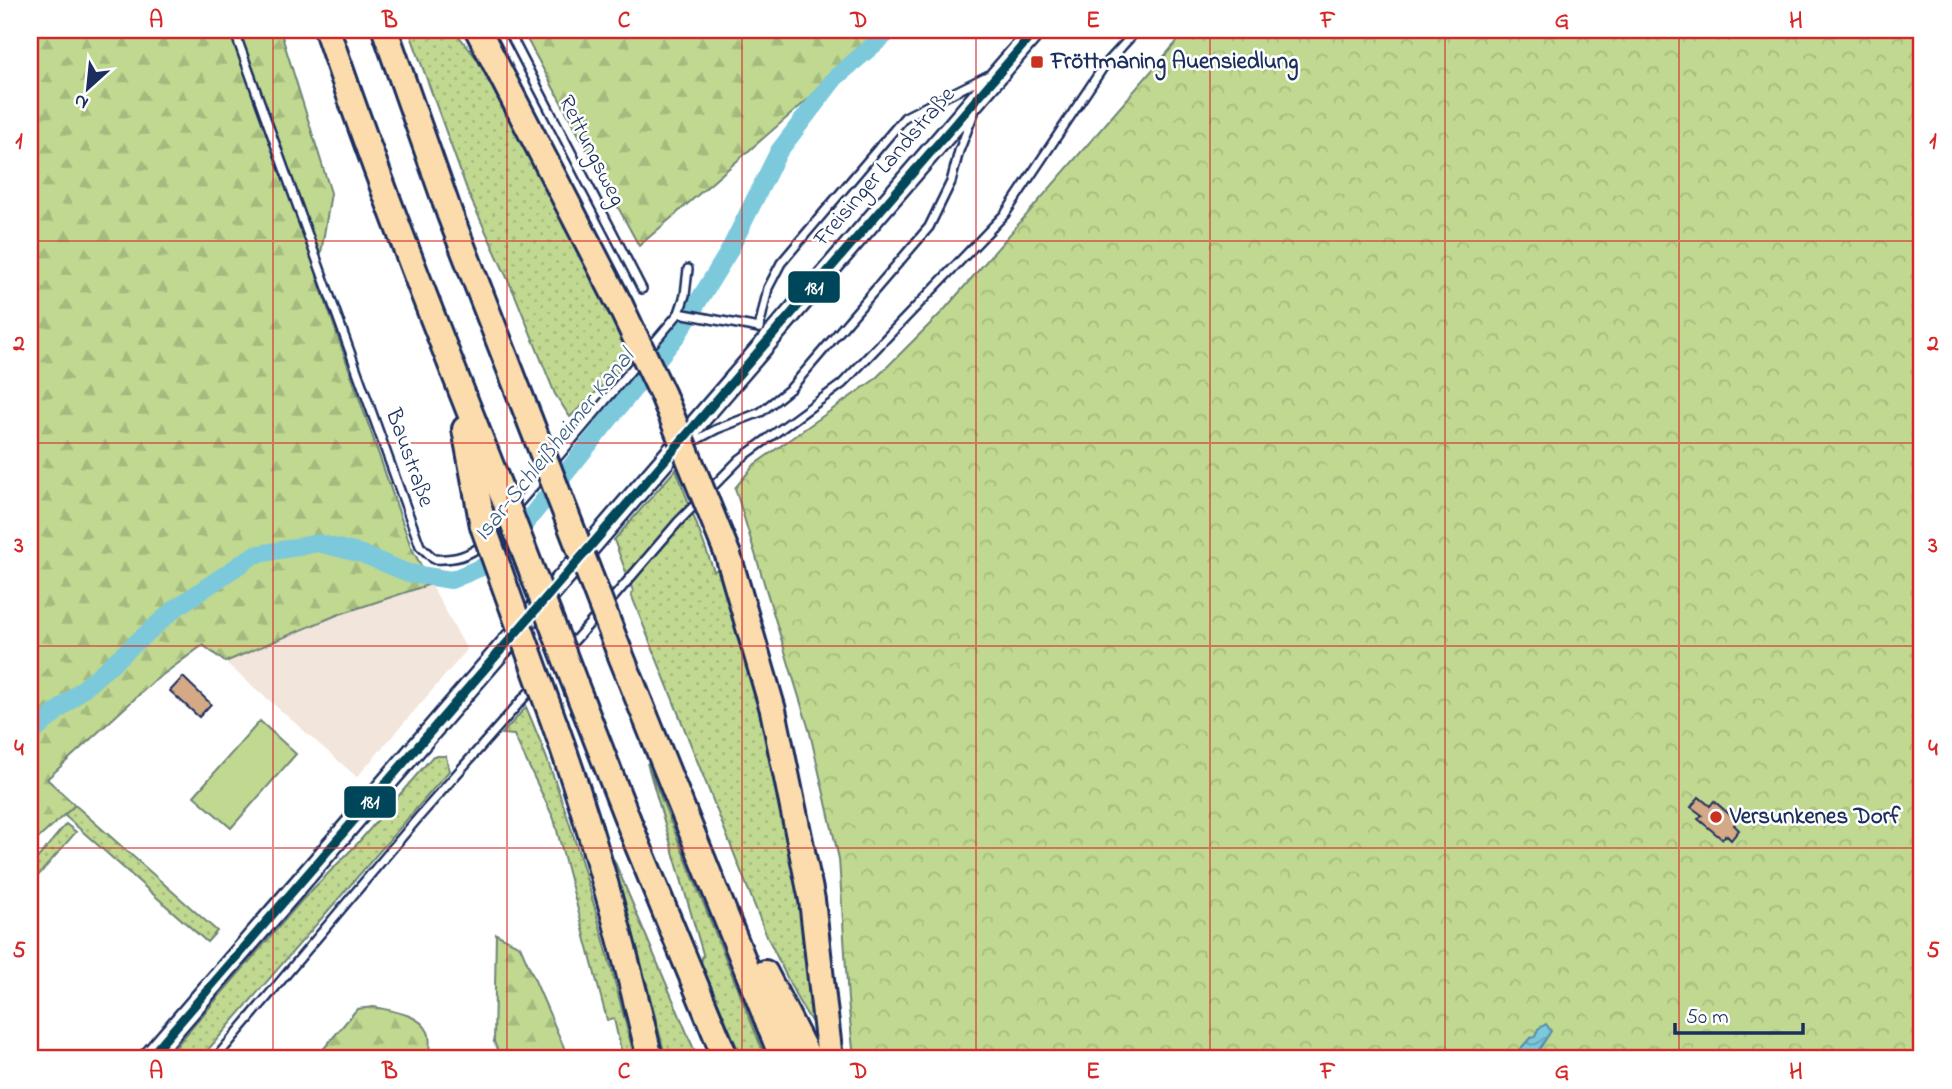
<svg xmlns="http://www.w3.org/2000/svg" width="1952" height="1089" font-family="'Indie Flower',sans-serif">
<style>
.built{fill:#f2e5db}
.grass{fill:url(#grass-dots);stroke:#6e8476;stroke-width:2}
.forest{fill:url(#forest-firs);stroke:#6e8476;stroke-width:2}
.park{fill:url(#park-crowns);stroke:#6e8476;stroke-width:2}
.pitch{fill:#c0d88f;stroke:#6e8476;stroke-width:2}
.water{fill:url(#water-waves);stroke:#558baa;stroke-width:2}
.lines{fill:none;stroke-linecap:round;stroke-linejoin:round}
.canal{stroke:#7cc9dc;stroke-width:18}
.building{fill:#d5a986;stroke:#1b2f5e;stroke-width:2}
.service-casing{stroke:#1b2f5e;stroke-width:12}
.secondary-casing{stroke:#1b2f5e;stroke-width:24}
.motorway-casing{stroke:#1b2f5e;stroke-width:30}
.service{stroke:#fff;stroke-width:7}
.secondary{stroke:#fff;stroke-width:19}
.motorway{stroke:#fcdcac;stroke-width:24}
.motorway-bridge-casing{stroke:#1b2f5e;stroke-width:30;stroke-linecap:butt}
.motorway-bridge{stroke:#fcdcac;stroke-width:24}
.bus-1-casing{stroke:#fff;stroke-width:14}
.bus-1{stroke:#00465a;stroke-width:9}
.grid{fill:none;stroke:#d62828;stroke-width:2;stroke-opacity:0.55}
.poi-dot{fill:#c8321e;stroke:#fff;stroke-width:2.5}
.labels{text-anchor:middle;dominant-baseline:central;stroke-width:5;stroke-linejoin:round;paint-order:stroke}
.poi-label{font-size:23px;font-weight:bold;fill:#1b2f5e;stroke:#fff;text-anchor:start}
.street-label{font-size:23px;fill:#1b2f5e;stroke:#fff}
.water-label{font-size:24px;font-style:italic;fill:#385d84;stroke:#fff}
.line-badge{stroke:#fff;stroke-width:2.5}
.badge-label{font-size:19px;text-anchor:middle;font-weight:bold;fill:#fff}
.neatline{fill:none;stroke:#d62828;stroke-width:2.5}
.grid-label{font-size:23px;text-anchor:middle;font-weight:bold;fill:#d62828}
</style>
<defs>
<pattern id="grass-dots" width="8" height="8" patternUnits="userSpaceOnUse" patternTransform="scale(1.75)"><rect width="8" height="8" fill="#c0d88f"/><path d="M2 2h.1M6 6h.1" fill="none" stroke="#a4ba7e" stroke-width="1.8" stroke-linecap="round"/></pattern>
<pattern id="forest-firs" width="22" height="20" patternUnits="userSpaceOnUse" patternTransform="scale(1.75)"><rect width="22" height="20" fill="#c0d88f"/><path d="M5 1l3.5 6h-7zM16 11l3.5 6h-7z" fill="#a4ba7e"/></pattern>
<pattern id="park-crowns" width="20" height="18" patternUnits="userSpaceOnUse" patternTransform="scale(1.75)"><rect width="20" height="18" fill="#c0d88f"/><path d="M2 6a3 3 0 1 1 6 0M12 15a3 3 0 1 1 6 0" fill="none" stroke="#a4ba7e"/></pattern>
<pattern id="water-waves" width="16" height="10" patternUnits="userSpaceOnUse" patternTransform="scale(1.75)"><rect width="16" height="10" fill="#7cc9dc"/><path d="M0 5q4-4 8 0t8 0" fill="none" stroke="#65a4b6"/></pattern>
</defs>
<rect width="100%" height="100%" fill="#fff"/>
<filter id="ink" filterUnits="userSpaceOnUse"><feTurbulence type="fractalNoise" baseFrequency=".0143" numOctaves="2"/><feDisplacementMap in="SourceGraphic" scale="14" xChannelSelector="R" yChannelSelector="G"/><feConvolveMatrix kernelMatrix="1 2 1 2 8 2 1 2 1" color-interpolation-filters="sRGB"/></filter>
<g filter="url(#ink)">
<polygon class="built" points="431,584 467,650 357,777 225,662 337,615"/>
<g class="grass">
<polygon points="409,30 454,30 492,78 612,310 630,360 570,417 555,394 515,295 469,195"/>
<polygon points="676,469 714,571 721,568 760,695 803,901 799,901 814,1026 798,1000 766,934 631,594 633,591 614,540"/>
<path d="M526 707C575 820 604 941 635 1059H623L614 1019 607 1020 554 819 514 735 502 734Z"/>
<polygon points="433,756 446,756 449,771 200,1059 165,1059 302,900 357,844"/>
<polygon points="647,763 766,1059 742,1059 701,963 703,954"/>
<polygon points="75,805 217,931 207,942 64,815"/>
<polygon points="66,824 76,832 30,885 30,867"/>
<path d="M614 860 698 1059H666C649 993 633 926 608 862Z"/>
</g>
<g class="forest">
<polygon points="30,30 280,30 331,193 317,277 411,547 431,584 337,615 225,662 203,645 153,682 47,779 75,805 30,846"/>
<polygon points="522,30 888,30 639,246"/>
<polygon points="496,934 520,946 569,1059 501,1059 494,1042"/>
<path d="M374 1007C392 1011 420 1014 428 1032 432 1040 427 1050 431 1059H315L357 1009Z"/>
</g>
<polygon class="park" points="1187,30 1922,30 1922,1059 854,1059 848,1000 839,859 810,733 735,488 755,464 874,380 944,310"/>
<polygon class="pitch" points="260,721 296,754 231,828 194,796"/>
<polygon class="water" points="1546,1024 1551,1031 1533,1059 1522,1059 1516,1054 1530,1038 1535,1037 1538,1029"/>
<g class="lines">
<polyline class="canal" points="30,735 177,607 254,555 318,543 362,554 408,573 451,580 494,562 678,334 728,253 779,151 835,78 891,30"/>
</g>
<g class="building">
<polygon points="183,677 211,704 199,717 170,691"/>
<polygon points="1699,797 1710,806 1714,801 1737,821 1734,825 1739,830 1731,840 1726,835 1722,839 1698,819 1702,815 1691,807"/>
</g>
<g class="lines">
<g class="service-casing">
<g id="service">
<path d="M234 30 420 546 434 559C456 560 468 556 485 543"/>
<polyline points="508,30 642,289"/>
<polyline points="679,313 685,295 688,269"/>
<polyline points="759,328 768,288 781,263 905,117 987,76"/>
<polyline points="687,445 717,429 761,412 791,388 929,227 951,182 959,151 974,113"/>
<polyline points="552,464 679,313 759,328"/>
<polyline points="513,510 544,474"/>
<polyline points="607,605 678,522 740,459 842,384 1005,214 1104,66 1137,30"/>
<polyline points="567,649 599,613"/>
<polyline points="215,1059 418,818 536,684"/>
</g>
</g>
<g class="secondary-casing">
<polyline id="secondary" points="148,1059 1036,30"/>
</g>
<g class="motorway-casing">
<g id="motorway">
<path d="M327 30C381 189 443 345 505 501"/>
<polyline points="385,30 450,215 544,457"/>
<polyline points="478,30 620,305"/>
<polyline points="465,429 483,526"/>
<polyline points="728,555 773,710 812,900 830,1059"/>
<polyline points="619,651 783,1059"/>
<polyline points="580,697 638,846 726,1059"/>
<path d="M555 725C594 833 624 947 650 1059"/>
<polyline points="765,973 809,1059"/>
</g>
</g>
<use href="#service" class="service"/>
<use href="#secondary" class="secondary"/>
<use href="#motorway" class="motorway"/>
<g class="motorway-bridge-casing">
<g id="motorway-bridge">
<polyline points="620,305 663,395 728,555"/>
<polyline points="544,457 619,651"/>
<polyline points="505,501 580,697"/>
<polyline points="483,526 555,725"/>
</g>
</g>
<use href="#motorway-bridge" class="motorway-bridge"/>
<g class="bus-1-casing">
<polyline id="bus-1" points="148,1059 1036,30"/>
</g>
<use href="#bus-1" class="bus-1"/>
</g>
</g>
<path class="grid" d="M273 30V1059M507 30V1059M742 30V1059M976 30V1059M1210 30V1059M1445 30V1059M1679 30V1059M30 241H1922M30 443H1922M30 646H1922M30 848H1922"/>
<g class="poi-dot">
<rect x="1030" y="55" width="14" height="14" rx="3.5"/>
<circle cx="1716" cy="817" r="7"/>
</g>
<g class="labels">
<g class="poi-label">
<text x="1051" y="62">Fröttmaning Auensiedlung</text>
<text x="1730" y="817">Versunkenes Dorf</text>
</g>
<g class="street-label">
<text transform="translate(591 151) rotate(63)">Rettungsweg</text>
<text transform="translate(885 167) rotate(-49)">Freisinger Landstraße</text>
<text transform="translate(409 458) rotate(70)">Baustraße</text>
</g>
<g class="water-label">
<text transform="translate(555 446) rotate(-51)">Isar-Schleißheimer Kanal</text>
</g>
</g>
<g class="line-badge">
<rect x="787" y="270" width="54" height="34" rx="7" fill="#00465a"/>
<rect x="343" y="785" width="54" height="34" rx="7" fill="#00465a"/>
</g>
<g class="badge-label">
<text x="814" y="294">181</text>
<text x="370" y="808">181</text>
</g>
<rect width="1952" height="1089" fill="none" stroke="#fff" stroke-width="77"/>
<g transform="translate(88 88) rotate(207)" stroke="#ffffff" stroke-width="5" paint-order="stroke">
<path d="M0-5L12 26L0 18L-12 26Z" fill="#1b2f5e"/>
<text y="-10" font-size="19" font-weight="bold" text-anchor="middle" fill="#1b2f5e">N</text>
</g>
<path d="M1675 1023v10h128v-10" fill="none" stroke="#1b2f5e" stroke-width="3.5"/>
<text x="1686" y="1023" font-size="21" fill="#1b2f5e" stroke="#ffffff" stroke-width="5" paint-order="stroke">50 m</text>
<rect x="38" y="38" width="1875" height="1012" class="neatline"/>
<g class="grid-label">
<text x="156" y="27">A</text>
<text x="390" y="27">B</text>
<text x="624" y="27">C</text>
<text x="859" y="27">D</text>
<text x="1093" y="27">E</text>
<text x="1328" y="27">F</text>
<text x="1562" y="27">G</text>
<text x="1796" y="27">H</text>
<text x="19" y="148">1</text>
<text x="1933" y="148">1</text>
<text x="19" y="350">2</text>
<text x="1933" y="350">2</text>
<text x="19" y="552">3</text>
<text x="1933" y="552">3</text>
<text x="19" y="755">4</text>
<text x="1933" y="755">4</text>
<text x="19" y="957">5</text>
<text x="1933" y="957">5</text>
<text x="156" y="1078">A</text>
<text x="390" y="1078">B</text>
<text x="624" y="1078">C</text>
<text x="859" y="1078">D</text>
<text x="1093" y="1078">E</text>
<text x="1328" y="1078">F</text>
<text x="1562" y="1078">G</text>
<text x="1796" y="1078">H</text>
</g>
</svg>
